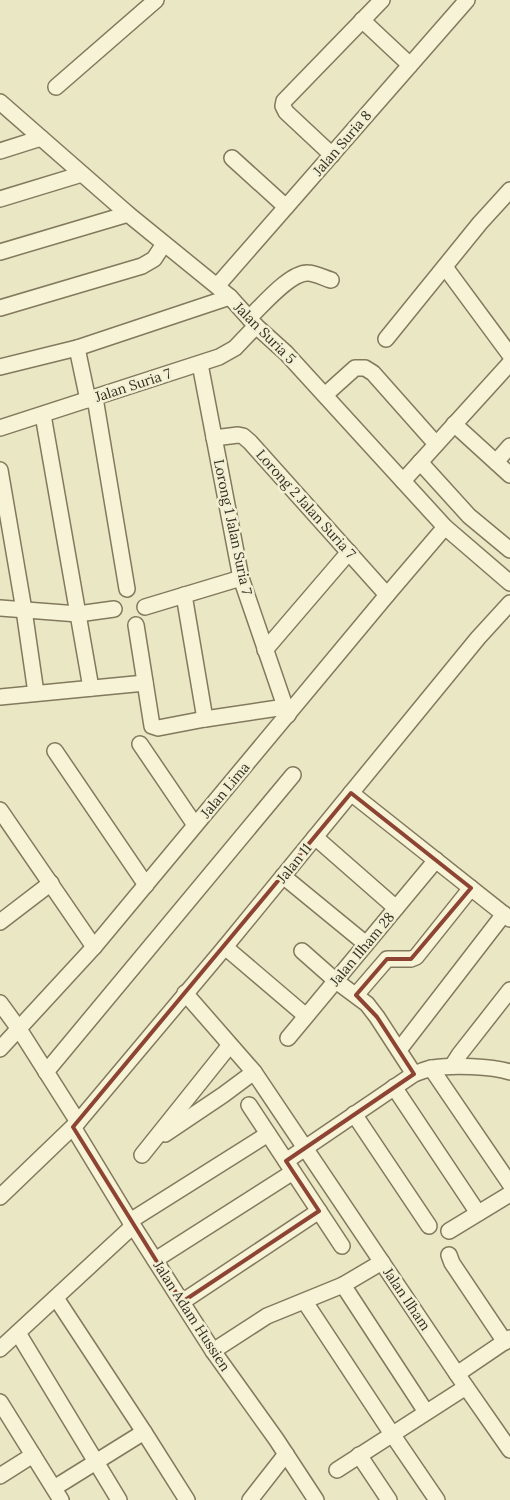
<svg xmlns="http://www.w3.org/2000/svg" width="510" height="1500" font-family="Lora,serif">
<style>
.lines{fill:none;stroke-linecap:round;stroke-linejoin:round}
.minor-casing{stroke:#83795d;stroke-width:18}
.minor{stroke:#f6f3d7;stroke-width:15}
.marked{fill:none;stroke:#8d4432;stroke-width:4;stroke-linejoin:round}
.labels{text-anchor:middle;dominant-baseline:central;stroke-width:5;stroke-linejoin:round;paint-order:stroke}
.street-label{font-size:14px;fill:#352e1f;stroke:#f2f0d4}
</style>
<rect width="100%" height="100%" fill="#eae7c5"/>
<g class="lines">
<g class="minor-casing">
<g id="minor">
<polyline points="362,20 410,65"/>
<polyline points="56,87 156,0"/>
<polyline points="0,102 128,214 230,297 256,326 286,353 445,527 510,583"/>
<polyline points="0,151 41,138"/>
<polyline points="332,155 286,112 283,106 284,101 382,0"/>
<polyline points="232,158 286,207"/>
<polyline points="0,199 82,174"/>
<polyline points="0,252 128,214"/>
<polyline points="445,267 510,355"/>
<polyline points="217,286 467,0"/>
<polyline points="0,308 142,266 154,259 164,244"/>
<path d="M249 318C262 306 290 272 308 273 315 273 324 278 331 280"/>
<polyline points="386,339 480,223 510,190"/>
<polyline points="77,348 88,400"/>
<polyline points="200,364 241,578 288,715"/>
<polyline points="0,367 77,348 230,297"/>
<polyline points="325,395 355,368 365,368 373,373 436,444"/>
<polyline points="95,398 127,589"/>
<polyline points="43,415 91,688"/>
<polyline points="454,424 510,475"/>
<polyline points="0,428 219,357 235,348 256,326"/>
<polyline points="214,438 238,435 243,436 250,442 387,595"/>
<polyline points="420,462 469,516 510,550"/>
<polyline points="496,462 510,446"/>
<polyline points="0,470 24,610 36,693"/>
<polyline points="403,481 510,363"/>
<polyline points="184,595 205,719"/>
<polyline points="145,607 241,578"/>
<polyline points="0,608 78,614 114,609"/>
<polyline points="136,625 152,726 158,728 205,719 285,707"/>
<polyline points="265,650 349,552"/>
<polyline points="0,697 145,683"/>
<polyline points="140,744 195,825"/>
<polyline points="55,751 146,885"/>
<polyline points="351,793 510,919"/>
<polyline points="0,810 94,947"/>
<polyline points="315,837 396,908"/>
<polyline points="283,876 366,944"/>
<polyline points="0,922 51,883"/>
<polyline points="225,947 306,1016"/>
<polyline points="302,951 336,981 367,1004 377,1017 414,1074"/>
<polyline points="185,993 254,1072 457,1374 510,1450"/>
<polyline points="356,995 387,959 411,959 416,957 471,888"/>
<polyline points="0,1003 19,1029 78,1122"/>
<polyline points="288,1038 436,860"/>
<polyline points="0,1049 94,947 387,595 445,527"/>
<polyline points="399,1050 504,914"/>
<polyline points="452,1066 459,1055 510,990"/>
<polyline points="431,1068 510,1184"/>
<polyline points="46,1072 293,775"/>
<polyline points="394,1087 478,1213"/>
<polyline points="249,1105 342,1246"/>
<polyline points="354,1114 429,1226"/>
<polyline points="73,1127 130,1221 213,1351 276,1439 316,1500"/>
<polyline points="165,1134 223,1095 254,1072"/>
<polyline points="142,1155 230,1045"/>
<path d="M286 1161 414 1074C420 1072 426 1069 433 1068 452 1065 492 1066 510 1072"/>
<polyline points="0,1197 78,1122 225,947 478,638 510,603"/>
<polyline points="130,1221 268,1134"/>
<polyline points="449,1231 510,1194"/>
<polyline points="449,1255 452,1263 505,1342"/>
<polyline points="155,1260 293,1172"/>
<polyline points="343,1285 426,1412"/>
<polyline points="56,1298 144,1432 187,1500"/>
<polyline points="182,1302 319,1211"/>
<polyline points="305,1302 392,1434 437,1500"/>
<polyline points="18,1333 119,1500"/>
<polyline points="0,1349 133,1226"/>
<polyline points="213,1351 267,1316 343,1285 382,1262"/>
<polyline points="457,1374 510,1338"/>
<polyline points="0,1402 61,1500"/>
<polyline points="359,1455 389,1500"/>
<polyline points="337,1470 466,1387"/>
<polyline points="0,1476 33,1455"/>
<polyline points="54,1488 144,1432"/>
<polyline points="250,1500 286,1454"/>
</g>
</g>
<use href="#minor" class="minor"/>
</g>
<path class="marked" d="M351 793 471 888 411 959H387L356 995 377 1017 414 1074 286 1161 319 1211 182 1302 73 1127Z"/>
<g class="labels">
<g class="street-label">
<text transform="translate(342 143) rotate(-49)">Jalan Suria 8</text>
<text transform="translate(265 333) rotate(45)">Jalan Suria 5</text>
<text transform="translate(133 385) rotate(-18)">Jalan Suria 7</text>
<text transform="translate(306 504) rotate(48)">Lorong 2 Jalan Suria 7</text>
<text transform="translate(233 527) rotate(78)">Lorong 1 Jalan Suria 7</text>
<text transform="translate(225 790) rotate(-50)">Jalan Lima</text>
<text transform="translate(294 863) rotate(-51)">Jalan 11</text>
<text transform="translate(362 949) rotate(-50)">Jalan Ilham 28</text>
<text transform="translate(407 1299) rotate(56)">Jalan Ilham</text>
<text transform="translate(192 1316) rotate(57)">Jalan Adam Hussien</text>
</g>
</g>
</svg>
